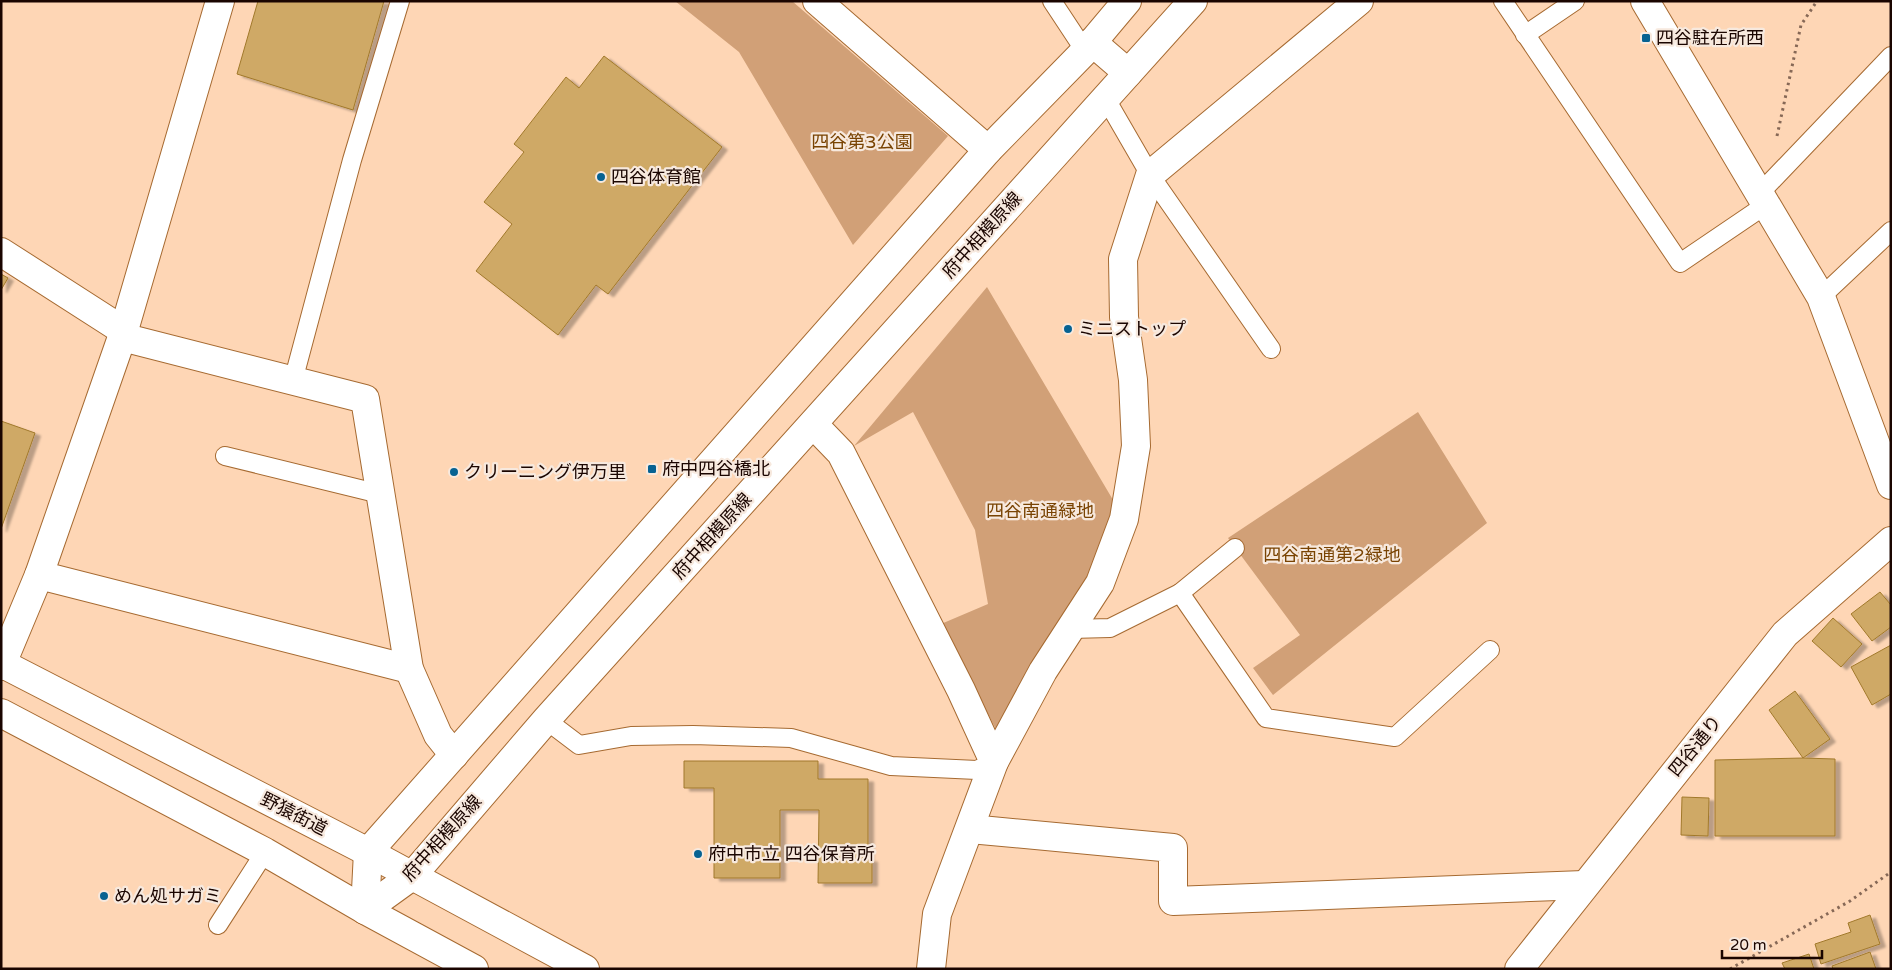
<svg xmlns="http://www.w3.org/2000/svg" width="1892" height="970" font-family="'Varela Round','Noto Sans JP',sans-serif">
<style>
.green{fill:#d1a077}
.building{fill:#cfa966;stroke:#a1792b;filter:url(#shadow)}
.lines{fill:none;stroke-linecap:round;stroke-linejoin:round}
.service-casing{stroke:#a66a31;stroke-width:20}
.minor-casing{stroke:#a66a31;stroke-width:30}
.primary-casing{stroke:#a66a31;stroke-width:30}
.path{stroke:#866856;stroke-width:3;stroke-dasharray:2.5 4;stroke-linecap:butt}
.service{stroke:#fff;stroke-width:18}
.minor{stroke:#fff;stroke-width:28}
.primary{stroke:#fff;stroke-width:28}
.poi-dot{fill:#066292;stroke:#f7e9de;stroke-width:2}
.labels{text-anchor:middle;dominant-baseline:central;stroke-width:4.5;stroke-linejoin:round;paint-order:stroke}
.poi-label{font-size:18px;fill:#1a0500;stroke:#f7e9de;text-anchor:start}
.park-label{font-size:18px;fill:#794302;stroke:#f7e9de}
.street-label{font-size:18px;fill:#1a0500;stroke:#f7e9de}
</style>
<defs>
<filter id="shadow"><feDropShadow dx="5.5" dy="3" stdDeviation="1" flood-color="#0004"/></filter>
</defs>
<rect width="100%" height="100%" fill="#fed6b5"/>
<g class="green">
<polygon points="675,1 792,1 948,136 853,245 739,52"/>
<polygon points="987,287 1116,505 1090,582 1000,737 941,624 988,604 975,530 913,412 854,446"/>
<polygon points="1418,412 1487,523 1273,695 1253,668 1300,635 1228,538"/>
</g>
<g class="building">
<polygon points="258,1 384,1 353,110 237,74"/>
<polygon points="604,56 722,147 608,294 596,285 558,335 476,271 512,224 484,202 524,152 514,144 566,77 579,88"/>
<polygon points="1,274 8,278 1,290"/>
<polygon points="1,421 35,433 1,529"/>
<polygon points="1880,592 1891,605 1891,627 1872,641 1851,614"/>
<polygon points="1833,618 1862,644 1841,667 1812,641"/>
<polygon points="1891,645 1891,694 1872,705 1851,667"/>
<polygon points="1795,691 1830,739 1803,758 1769,710"/>
<polygon points="1803,758 1835,759 1835,836 1715,836 1715,760"/>
<polygon points="684,761 818,761 818,779 868,779 868,859 872,859 872,883 818,883 819,810 780,810 780,878 714,878 714,788 684,788"/>
<polygon points="1682,797 1709,798 1708,836 1681,835"/>
<polygon points="1870,915 1880,944 1821,964 1815,944 1851,932 1848,923"/>
<polygon points="1870,952 1876,969 1833,969 1832,966"/>
<polygon points="1809,954 1814,969 1785,969 1782,963"/>
</g>
<g class="lines">
<g class="service-casing">
<g id="service">
<polyline points="1052,1 1085,51"/>
<polyline points="1503,1 1680,263 1767,204"/>
<polyline points="1525,35 1575,1"/>
<polyline points="1106,99 1150,175 1271,349"/>
<polyline points="1760,193 1891,56"/>
<polyline points="1821,297 1891,231"/>
<polyline points="293,381 352,160 400,1"/>
<polyline points="225,456 380,494"/>
<polyline points="1180,593 1235,548"/>
<polyline points="1070,629 1110,628 1180,593 1266,718 1395,737 1490,650"/>
<polyline points="546,720 579,745 631,736 693,735 791,738 891,766 977,770 994,762"/>
<polyline points="218,925 265,852"/>
</g>
</g>
<g class="minor-casing">
<g id="minor">
<polyline points="817,1 988,150"/>
<polyline points="1645,1 1821,297 1891,485"/>
<polyline points="1,252 124,331"/>
<polyline points="122,337 365,399 409,669 438,735 454,755"/>
<polyline points="813,424 841,453 961,690 994,762"/>
<polyline points="39,575 409,669"/>
<polyline points="1,666 39,575 122,337 220,1"/>
<polyline points="970,829 1173,848 1173,901 1584,885"/>
<polyline points="931,969 937,914 994,762 1043,671 1100,583 1124,519 1136,446 1133,380 1124,317 1123,259 1150,175 1359,1"/>
<polyline points="1519,969 1785,634 1891,541"/>
</g>
</g>
<g class="primary-casing">
<g id="primary">
<polyline points="1092,42 1128,73"/>
<polyline points="1,663 368,852 585,969"/>
<polyline points="1,713 265,852 365,910 474,969"/>
<polyline points="365,910 412,876 546,720 1193,1"/>
<polyline points="365,910 368,852 988,150 1085,51 1127,1"/>
</g>
</g>
<g class="path">
<polyline points="1777,136 1801,25 1817,1"/>
<polyline points="1730,969 1850,901 1891,872"/>
</g>
<use href="#service" class="service"/>
<use href="#minor" class="minor"/>
<use href="#primary" class="primary"/>
</g>
<g class="poi-dot">
<rect x="1641" y="33" width="10" height="10" rx="2.5"/>
<circle cx="601" cy="177" r="5"/>
<circle cx="1068" cy="329" r="5"/>
<rect x="647" y="464" width="10" height="10" rx="2.5"/>
<circle cx="454" cy="472" r="5"/>
<circle cx="698" cy="854" r="5"/>
<circle cx="104" cy="896" r="5"/>
</g>
<g class="labels">
<g class="poi-label">
<text x="1656" y="38">四谷駐在所西</text>
<text x="611" y="177">四谷体育館</text>
<text x="1078" y="329">ミニストップ</text>
<text x="662" y="469">府中四谷橋北</text>
<text x="464" y="472">クリーニング伊万里</text>
<text x="708" y="854">府中市立 四谷保育所</text>
<text x="114" y="896">めん処サガミ</text>
</g>
<g class="park-label">
<text x="862" y="142">四谷第3公園</text>
<text x="1040" y="511">四谷南通緑地</text>
<text x="1332" y="555">四谷南通第2緑地</text>
</g>
<g class="street-label">
<text transform="translate(982 235) rotate(-48)">府中相模原線</text>
<text transform="translate(712 536) rotate(-48)">府中相模原線</text>
<text transform="translate(1695 746) rotate(-51)">四谷通り</text>
<text transform="translate(294 814) rotate(27)">野猿街道</text>
<text transform="translate(442 838) rotate(-48)">府中相模原線</text>
</g>
</g>
<rect width="1892" height="970" fill="none" stroke="#1a0500" stroke-width="5"/>
<path d="M1722 950v8h100v-8" fill="none" stroke="#1a0500" stroke-width="2.5"/>
<text x="1730" y="950" font-size="15" fill="#1a0500" stroke="#f7e9de" stroke-width="4" paint-order="stroke">20 m</text>
</svg>
